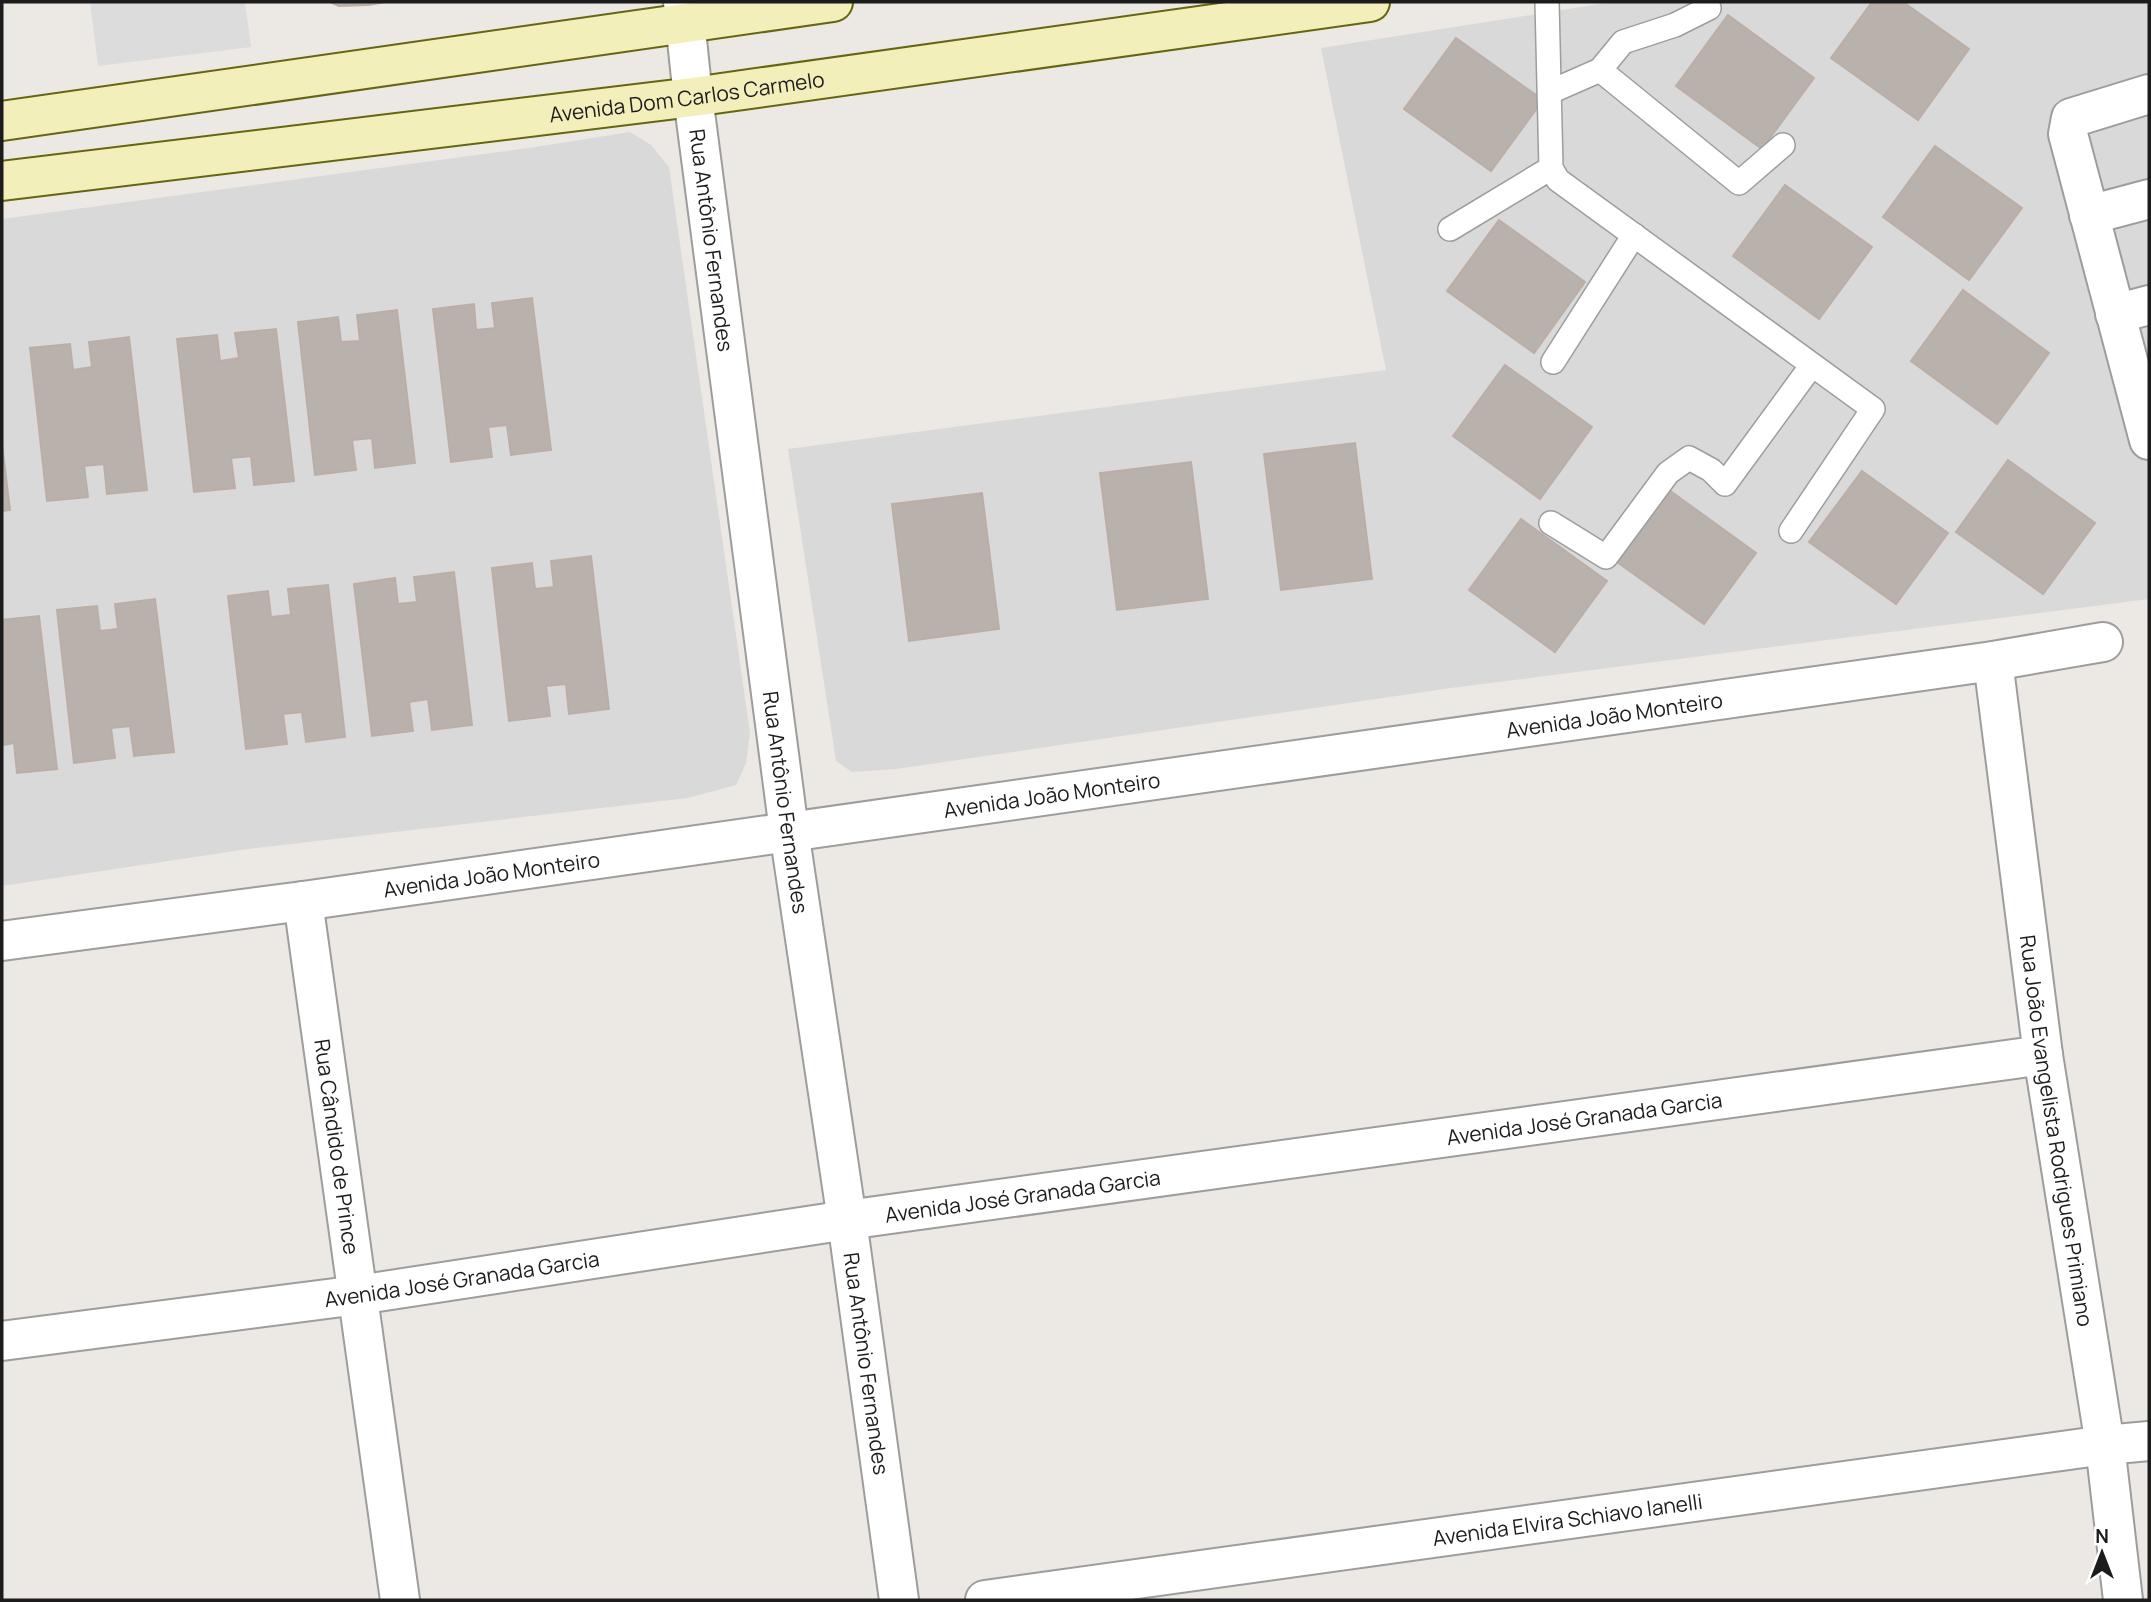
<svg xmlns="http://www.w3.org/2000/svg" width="2151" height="1602" font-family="Manrope,sans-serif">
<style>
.residential{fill:#dad9d9}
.parking{fill:#dcdcdc}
.building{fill:#b9b1ac;stroke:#bcaea7;stroke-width:2}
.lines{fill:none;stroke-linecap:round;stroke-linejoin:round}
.lane-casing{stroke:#9d9d9d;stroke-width:26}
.street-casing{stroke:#9d9d9d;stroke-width:42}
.secondary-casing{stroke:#656610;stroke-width:42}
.lane{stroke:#fff;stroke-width:23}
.street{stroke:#fff;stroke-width:38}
.secondary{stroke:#f2efbb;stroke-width:38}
.labels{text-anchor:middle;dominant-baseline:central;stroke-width:7;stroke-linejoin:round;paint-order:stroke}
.street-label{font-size:21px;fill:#1c1c1c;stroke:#fff}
</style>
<rect width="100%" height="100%" fill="#ece8e3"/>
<g class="residential">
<polygon points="1613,2 2149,2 2149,599 1451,688 896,769 852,772 836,761 788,449 1386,370 1321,48"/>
<polygon points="630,132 651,145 669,167 750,733 746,763 736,785 688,798 248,849 2,886 2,219 529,148"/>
</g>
<polygon class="parking" points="90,2 245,2 251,47 98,66"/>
<g class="building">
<polygon points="330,2 386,2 368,5 339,6"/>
<polygon points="1872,2 1903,2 1969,49 1918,120 1831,58"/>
<polygon points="1728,15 1814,78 1762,149 1676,86"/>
<polygon points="1456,38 1543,100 1491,171 1404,109"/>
<polygon points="1935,146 2022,208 1969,280 1883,217"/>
<polygon points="1785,185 1872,247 1819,319 1733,256"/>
<polygon points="1499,220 1585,282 1534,353 1447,291"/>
<polygon points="1963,290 2049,353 1997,424 1911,361"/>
<polygon points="532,298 551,450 511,455 507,425 488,427 492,457 451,462 433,309 474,304 476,330 495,328 492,303"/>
<polygon points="397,310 415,463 375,468 372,438 352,440 356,470 315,475 298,322 338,317 341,342 360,341 357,315"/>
<polygon points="276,329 294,481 254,485 251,456 231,458 235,488 194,492 177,339 217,335 220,361 239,358 235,333"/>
<polygon points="129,337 147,490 107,494 104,464 84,466 88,497 47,501 30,348 70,344 73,370 92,367 89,342"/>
<polygon points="1505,365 1592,427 1540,499 1453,436"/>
<polygon points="1355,443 1372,579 1281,590 1264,454"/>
<polygon points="2,444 10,510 2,511"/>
<polygon points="2008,460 2095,523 2043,594 1956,532"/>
<polygon points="1191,462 1208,599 1117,610 1100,473"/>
<polygon points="1862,471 1948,533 1896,604 1809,542"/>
<polygon points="1669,490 1756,553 1704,624 1617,562"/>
<polygon points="982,493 999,629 909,641 892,504"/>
<polygon points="1521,519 1607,581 1555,652 1469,590"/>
<polygon points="591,556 609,709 569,714 566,684 546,686 550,716 509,721 492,568 532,563 535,589 554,587 551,561"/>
<polygon points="454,572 472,725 432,730 428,699 409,702 413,731 372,736 354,584 395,578 398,604 417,602 414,577"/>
<polygon points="328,585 345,737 306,742 302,712 283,714 287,744 246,749 228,596 268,591 271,617 291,615 288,589"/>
<polygon points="155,599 174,752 134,756 130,726 111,728 115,758 74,763 57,610 97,606 100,631 118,629 115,604"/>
<polygon points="39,616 57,769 17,773 14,743 2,745 2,620"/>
</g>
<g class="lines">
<g class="lane-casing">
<g id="lane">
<polyline points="1547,2 1551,168 1558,180 1873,409 1791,531"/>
<polyline points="1600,70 1739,183 1783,145"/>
<polyline points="1550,92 1600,70 1623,42 1675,25 1709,8"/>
<polyline points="1450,229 1551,168"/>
<polyline points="1553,362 1634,235"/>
<polyline points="1551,523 1606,557 1668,473 1689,458 1711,470 1725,484 1812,365"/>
</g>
</g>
<g class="street-casing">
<g id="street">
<path id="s1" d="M683 2 693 97 789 831 847 1220 899 1600"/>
<polyline points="2149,94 2071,118 2068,134 2149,440"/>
<polyline points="2089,215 2149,199"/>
<polyline points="2115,314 2149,305"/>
<path id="s2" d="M1993 661 2043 1055 2105 1445 2123 1600"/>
<path id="s3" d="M303 901 400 1600"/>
<path id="s4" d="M2 941 303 901 1993 661 2103 642"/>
<path id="s5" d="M2 1341 358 1295 847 1220 2043 1055"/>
<path id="s6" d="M985 1600 2105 1445 2149 1441"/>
</g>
</g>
<g class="secondary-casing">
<g id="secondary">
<polyline points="2,121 833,2"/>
<path id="s7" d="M2 181 693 97 1370 2"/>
</g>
</g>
<use href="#lane" class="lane"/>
<use href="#street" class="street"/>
<use href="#secondary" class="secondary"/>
</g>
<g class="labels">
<g class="street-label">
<text stroke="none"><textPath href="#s7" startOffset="690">Avenida Dom Carlos Carmelo</textPath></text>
<text stroke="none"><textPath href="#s1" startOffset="240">Rua Antônio Fernandes</textPath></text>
<text stroke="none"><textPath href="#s4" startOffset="1628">Avenida João Monteiro</textPath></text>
<text stroke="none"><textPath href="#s4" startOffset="1060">Avenida João Monteiro</textPath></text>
<text stroke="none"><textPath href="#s1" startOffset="807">Rua Antônio Fernandes</textPath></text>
<text stroke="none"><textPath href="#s4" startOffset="494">Avenida João Monteiro</textPath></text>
<text stroke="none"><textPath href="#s5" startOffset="1598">Avenida José Granada Garcia</textPath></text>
<text stroke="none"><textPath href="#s2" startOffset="474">Rua João Evangelista Rodrigues Primiano</textPath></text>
<text stroke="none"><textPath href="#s3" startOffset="248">Rua Cândido de Prince</textPath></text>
<text stroke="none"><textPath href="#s5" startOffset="1031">Avenida José Granada Garcia</textPath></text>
<text stroke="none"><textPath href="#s5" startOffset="464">Avenida José Granada Garcia</textPath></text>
<text stroke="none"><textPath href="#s1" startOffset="1374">Rua Antônio Fernandes</textPath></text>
<text stroke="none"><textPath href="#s6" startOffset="588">Avenida Elvira Schiavo Ianelli</textPath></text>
</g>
</g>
<rect width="2151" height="1602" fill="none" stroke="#1c1c1c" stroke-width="7"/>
<g transform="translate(2102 1553)" stroke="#ffffff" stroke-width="5" paint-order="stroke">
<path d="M0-5L12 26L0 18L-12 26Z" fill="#1c1c1c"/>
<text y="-10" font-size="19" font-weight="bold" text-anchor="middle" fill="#1c1c1c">N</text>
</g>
</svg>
